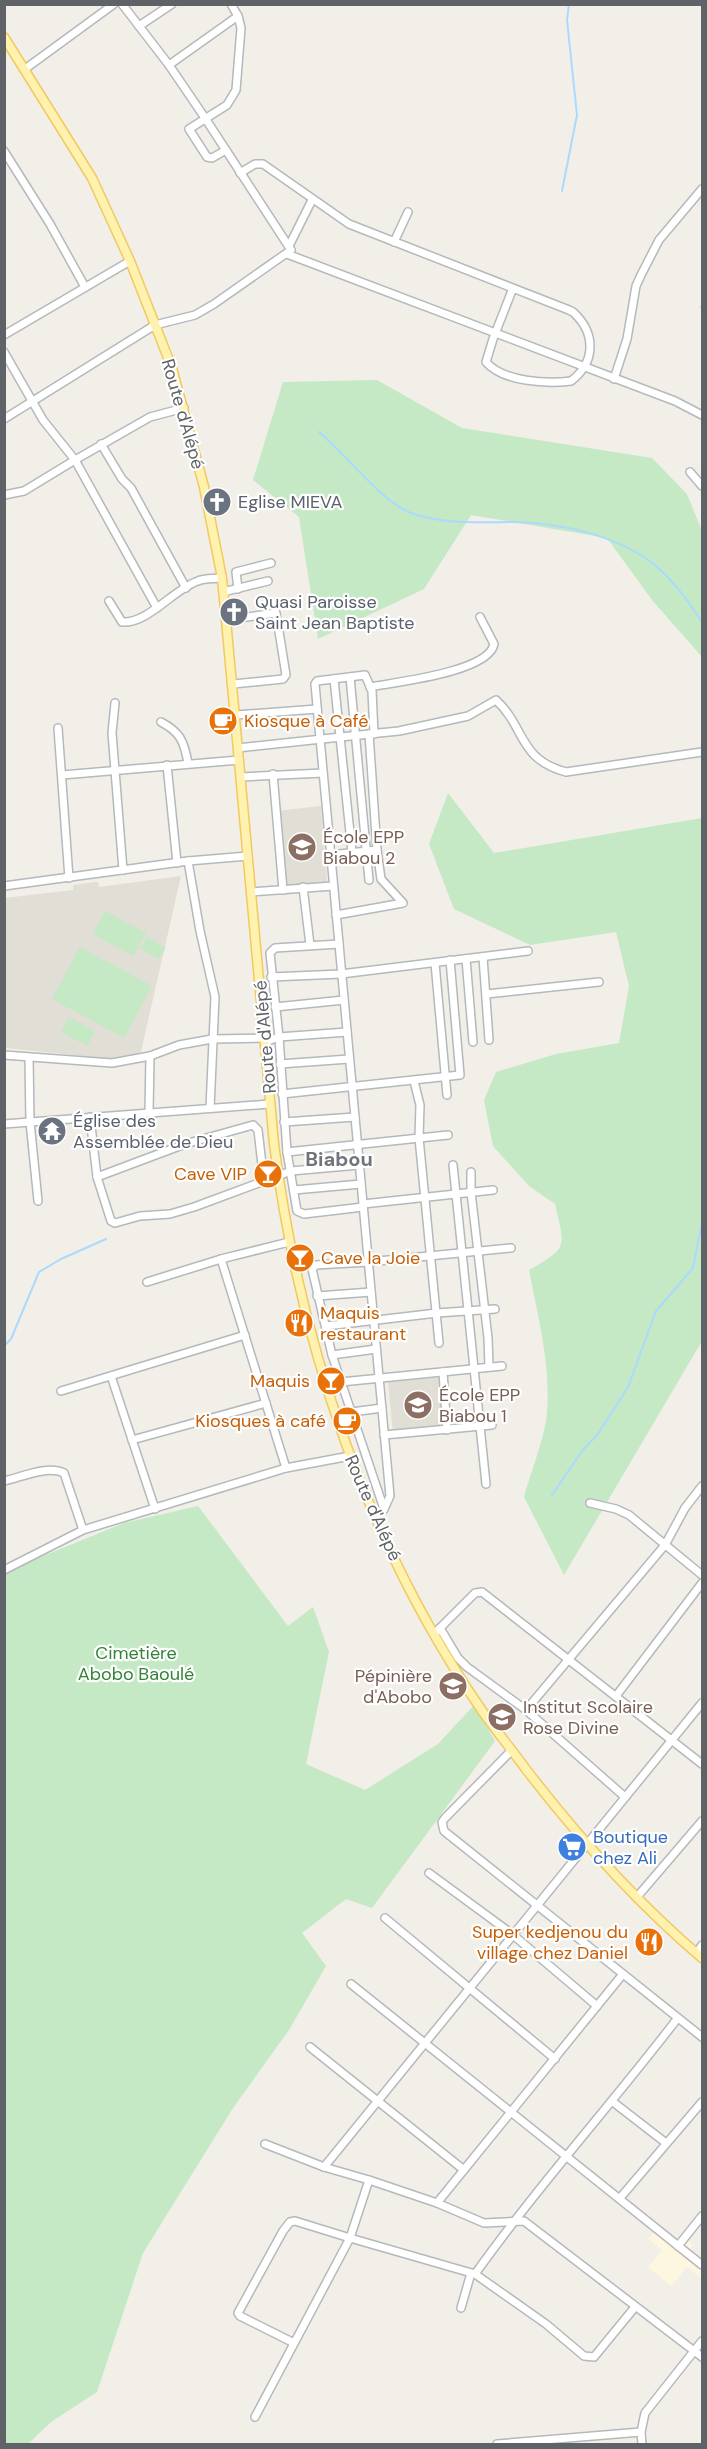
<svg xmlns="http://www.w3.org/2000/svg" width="707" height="2449" font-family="'DM Sans',sans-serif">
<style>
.commercial{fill:#fef7e0}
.education{fill:#e1ded6}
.green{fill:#c5e8c5}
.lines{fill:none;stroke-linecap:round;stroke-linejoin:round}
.stream{stroke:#aadaff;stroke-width:2}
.minor-casing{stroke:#b5b8bc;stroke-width:10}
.major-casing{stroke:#f2c960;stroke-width:11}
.minor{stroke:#fff;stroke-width:7}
.major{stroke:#fff2af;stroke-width:8}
.labels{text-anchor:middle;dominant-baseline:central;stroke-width:4.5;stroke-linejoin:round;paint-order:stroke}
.street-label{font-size:18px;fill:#5f6368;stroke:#fff}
.worship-label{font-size:18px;fill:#5b616d;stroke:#fff;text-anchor:start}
.food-label{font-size:18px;fill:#c56008;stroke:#fff;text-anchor:end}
.education-label{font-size:18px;fill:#785e54;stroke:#fff;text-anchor:start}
.park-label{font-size:18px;fill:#348238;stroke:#fff}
.shop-label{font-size:18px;fill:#366cbe;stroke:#fff;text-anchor:start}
.neighbourhood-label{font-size:20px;font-weight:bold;fill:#70757a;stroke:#fff}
</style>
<rect width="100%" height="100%" fill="#f1efe8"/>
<polygon class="commercial" points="659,2226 682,2244 686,2240 693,2245 690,2250 702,2261 701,2278 687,2267 671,2286 648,2267 662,2250 648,2239"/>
<g class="education">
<polygon points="321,806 327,882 283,886 276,811"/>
<polygon points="181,876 140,1056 113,1059 5,1048 4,898 73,890 73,885 95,882 98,882 99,887"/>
<polygon points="443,1377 447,1429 393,1434 388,1382"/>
</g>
<g class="green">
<polygon points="377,380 462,428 652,458 687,494 702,531 702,657 652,600 607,538 471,515 424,589 318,639 299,517 253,480 283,382"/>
<path d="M448 793 494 853 702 818V1341L564 1575 524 1497C530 1475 546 1434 547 1412 551 1365 538 1317 529 1270 569 1247 565 1248 555 1204L529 1186 493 1146 484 1100 496 1072 556 1054 619 1043 629 986 616 932 530 945 454 909 429 844Z"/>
<polygon points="105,911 146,933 133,956 93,934"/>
<polygon points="147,937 166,948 159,959 140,949"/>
<polygon points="80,947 152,986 124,1038 52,999"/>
<polygon points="69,1017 95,1031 87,1046 61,1032"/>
<polygon points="198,1506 288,1626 313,1607 329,1652 306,1764 365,1790 438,1744 474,1705 495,1741 372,1908 346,1899 302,1933 326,1966 289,2030 233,2108 143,2253 97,2392 51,2422 28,2444 4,2444 4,1572 124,1523"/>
</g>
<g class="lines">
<g class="stream">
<polyline points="562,191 577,115 567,20 569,4"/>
<polyline points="701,307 702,307"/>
<path d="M319 432C344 453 383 503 411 513 445 525 480 522 515 522 561 523 620 536 656 566 675 582 689 602 702 622"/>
<polyline points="4,1346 11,1339 39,1272 61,1259 106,1239"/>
<polyline points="552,1495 582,1451 598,1434 628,1387 656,1311 693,1268 702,1223"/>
</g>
<g class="minor-casing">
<g id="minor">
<polyline points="139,26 172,4"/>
<polyline points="169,65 238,16"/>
<polyline points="25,69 114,4"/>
<polyline points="226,150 212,158 207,157 189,129 227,105 236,90 241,28 238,16 231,4"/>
<polyline points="4,151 50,224 85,287"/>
<path d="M240 173 255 164H263L349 224 569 310 573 312C596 333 596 362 571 381 547 384 503 382 486 362L493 339 513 288"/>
<polyline points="394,242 408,212"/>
<polyline points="289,246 312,200"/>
<polyline points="287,254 675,401 702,415"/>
<polyline points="4,335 130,261"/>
<polyline points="4,352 43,420 75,460 150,417 184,408"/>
<polyline points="614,379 627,339 636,286 641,275 659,240 702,189"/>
<polyline points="4,419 155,325 195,315 214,304 291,250 205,118 169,65 122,4"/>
<polyline points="101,444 122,479 131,488 186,588"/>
<polyline points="690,472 702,486"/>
<polyline points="4,495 24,491 75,460 157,608"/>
<polyline points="238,589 236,572 271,563"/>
<polyline points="223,592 268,581"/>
<path d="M109 601 122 622C148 624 175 588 198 581 204 578 214 579 222 578"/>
<polyline points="226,620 276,613 286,675 283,679 233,684"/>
<polyline points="350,677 369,880"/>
<polyline points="334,679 352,852"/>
<path d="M370 687C396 682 489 672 494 644L480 617"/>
<polyline points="115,703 112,733 123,870"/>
<polyline points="236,715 317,709"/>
<path d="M161 722C180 732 184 741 188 763"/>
<polyline points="58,728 69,878"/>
<path d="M369 734 399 731 468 716 496 700C526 728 518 759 566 772L702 752"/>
<polyline points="374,734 372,691 365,675 317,681 315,684 390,1496 384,1509 376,1519"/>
<polyline points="238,748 369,734 377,850 330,855"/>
<polyline points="167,765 177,863"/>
<polyline points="273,774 283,890"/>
<polyline points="62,775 239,760"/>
<polyline points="241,777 323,773"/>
<polyline points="188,861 200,931 215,997 210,1108"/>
<polyline points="4,886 188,861 248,856"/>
<polyline points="303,887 310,945"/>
<polyline points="252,892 333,886"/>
<polyline points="336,915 403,903 381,879 377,850"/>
<polyline points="339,944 275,948 270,953 279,1037 287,1152 297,1211 304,1214 363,1207"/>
<polyline points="483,957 489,1040"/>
<polyline points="466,959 473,1042"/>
<polyline points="435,963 447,1095"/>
<polyline points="271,977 341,974 528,951"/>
<polyline points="487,994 599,982"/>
<polyline points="275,1007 344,1000"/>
<polyline points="265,1042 279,1037 347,1032"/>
<polyline points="4,1055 112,1063 150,1056 179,1045 212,1039 265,1038"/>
<polyline points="29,1057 30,1122 38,1201"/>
<polyline points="280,1064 349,1059"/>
<polyline points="414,1081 420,1105 419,1138 439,1343"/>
<polyline points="282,1094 460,1075 450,960"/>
<polyline points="149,1112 150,1056"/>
<polyline points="90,1117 97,1177 185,1144 253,1125 258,1130 264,1182"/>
<polyline points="284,1122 355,1117"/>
<polyline points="4,1124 270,1104"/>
<polyline points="287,1152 448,1135"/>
<polyline points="453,1165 486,1484"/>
<polyline points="471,1172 471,1192 488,1338 489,1367"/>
<polyline points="97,1177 111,1221 115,1223 140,1216 170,1214 194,1207 291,1171 359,1165"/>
<polyline points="294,1190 361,1184"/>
<polyline points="363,1204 493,1190"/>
<polyline points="221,1259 286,1468"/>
<polyline points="147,1282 221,1259 289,1242"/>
<polyline points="317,1296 371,1292"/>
<polyline points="326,1326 437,1313 495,1309"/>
<polyline points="332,1355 376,1349"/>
<polyline points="443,1372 447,1430"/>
<polyline points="111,1376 155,1509"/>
<polyline points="341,1382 502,1366"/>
<polyline points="61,1391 245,1335"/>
<polyline points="352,1412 382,1408"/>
<polyline points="384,1435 492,1425"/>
<polyline points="132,1440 266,1403"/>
<path d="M4 1481C22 1477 47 1465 64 1473L83 1530 286 1468 350 1456"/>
<polyline points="590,1503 616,1509 629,1515 702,1575"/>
<polyline points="384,1509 332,1355 312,1269 316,1265 368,1262 511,1248"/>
<polyline points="4,1570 83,1530"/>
<polyline points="440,1628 458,1658 467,1667 526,1710 625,1797"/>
<polyline points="435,1633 475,1593 482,1592 702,1764"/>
<polyline points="616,1696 702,1583"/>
<polyline points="526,1710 665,1545 685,1508 702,1486"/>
<polyline points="512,1750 445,1818 442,1822 444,1831 702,2037"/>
<polyline points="429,1873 512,1934 597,2006"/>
<polyline points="637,1897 702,1821"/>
<polyline points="385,1918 555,2059"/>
<polyline points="697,1953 702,1945"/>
<polyline points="351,1984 702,2265"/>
<polyline points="310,2047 464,2170"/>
<polyline points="613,2102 666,2143"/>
<polyline points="265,2144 324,2167 369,2180 437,2203 484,2223 524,2221 702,2357"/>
<polyline points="324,2167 702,1703"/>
<polyline points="369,2180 350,2238 475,2274 546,2324 584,2356 594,2357 635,2307"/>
<polyline points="620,2198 702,2102"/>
<polyline points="437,2203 623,1974"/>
<polyline points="678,2246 702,2216"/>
<path d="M475 2274C538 2186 611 2105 677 2019"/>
<polyline points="461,2308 471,2273"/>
<polyline points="255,2417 350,2238 295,2221 290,2222 283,2231 238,2313 240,2316 294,2343"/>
<polyline points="497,2444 641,2432"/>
<polyline points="642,2444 641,2432 645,2413 702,2341"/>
</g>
</g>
<g class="major-casing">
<path id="major" d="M4 37 92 178 130 261 172 368 204 487 222 578 226 620 274 1144C300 1346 368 1547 485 1715 498 1733 512 1750 525 1768 578 1837 636 1902 702 1958"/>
</g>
<use href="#minor" class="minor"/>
<use href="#major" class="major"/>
</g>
<defs>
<g id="church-disc" transform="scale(1.5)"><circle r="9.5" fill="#6b7280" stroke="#fff"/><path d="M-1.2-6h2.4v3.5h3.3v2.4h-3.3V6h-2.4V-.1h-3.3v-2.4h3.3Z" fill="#fff"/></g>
<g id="cafe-disc" transform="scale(1.5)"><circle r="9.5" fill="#e8710a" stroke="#fff"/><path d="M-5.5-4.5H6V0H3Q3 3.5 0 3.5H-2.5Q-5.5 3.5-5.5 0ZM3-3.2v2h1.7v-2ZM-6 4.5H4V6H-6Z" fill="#fff"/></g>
<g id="school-disc" transform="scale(1.5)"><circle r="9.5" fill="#8d6e63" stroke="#fff"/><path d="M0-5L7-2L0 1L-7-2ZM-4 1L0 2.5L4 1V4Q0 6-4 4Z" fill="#fff"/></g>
<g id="temple-disc" transform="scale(1.5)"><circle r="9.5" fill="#6b7280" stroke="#fff"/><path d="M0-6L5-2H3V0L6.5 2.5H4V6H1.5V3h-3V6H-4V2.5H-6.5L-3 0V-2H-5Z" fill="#fff"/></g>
<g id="bar-disc" transform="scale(1.5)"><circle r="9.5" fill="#e8710a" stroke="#fff"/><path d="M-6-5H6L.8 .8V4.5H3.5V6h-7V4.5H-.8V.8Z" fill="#fff"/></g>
<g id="restaurant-disc" transform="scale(1.5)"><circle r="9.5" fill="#e8710a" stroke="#fff"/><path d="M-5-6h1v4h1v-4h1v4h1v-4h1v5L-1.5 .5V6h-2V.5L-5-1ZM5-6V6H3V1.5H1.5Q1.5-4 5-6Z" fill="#fff"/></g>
<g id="supermarket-disc" transform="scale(1.5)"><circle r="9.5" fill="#3f7fe0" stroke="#fff"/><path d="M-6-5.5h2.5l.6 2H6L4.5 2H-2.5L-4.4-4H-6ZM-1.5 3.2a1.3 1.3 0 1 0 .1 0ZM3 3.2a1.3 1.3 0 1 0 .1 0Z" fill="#fff"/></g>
</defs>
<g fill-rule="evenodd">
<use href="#church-disc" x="217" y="502"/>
<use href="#church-disc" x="234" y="612"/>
<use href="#cafe-disc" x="223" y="721"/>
<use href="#school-disc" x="302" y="847"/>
<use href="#temple-disc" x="52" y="1131"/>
<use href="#bar-disc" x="268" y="1174"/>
<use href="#bar-disc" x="300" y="1258"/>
<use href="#restaurant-disc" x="299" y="1323"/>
<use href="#bar-disc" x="331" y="1381"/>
<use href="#school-disc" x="418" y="1405"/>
<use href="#cafe-disc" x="347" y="1421"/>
<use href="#school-disc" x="453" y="1686"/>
<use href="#school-disc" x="502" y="1717"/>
<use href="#supermarket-disc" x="572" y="1847"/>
<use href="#restaurant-disc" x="649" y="1942"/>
</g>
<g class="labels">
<g class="street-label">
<text transform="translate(183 414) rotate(74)">Route d'Alépé</text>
<text transform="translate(265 1037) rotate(-95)">Route d'Alépé</text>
<text transform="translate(373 1508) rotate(66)">Route d'Alépé</text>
</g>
<g class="worship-label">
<text x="238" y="502">Eglise MIEVA</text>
<text x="255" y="602">Quasi Paroisse<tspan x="255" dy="21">Saint Jean Baptiste</tspan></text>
<text x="73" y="1121">Église des<tspan x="73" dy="21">Assemblée de Dieu</tspan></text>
</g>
<g class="food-label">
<text x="244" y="721" text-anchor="start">Kiosque à Café</text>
<text x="247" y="1174">Cave VIP</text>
<text x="321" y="1258" text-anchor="start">Cave la Joie</text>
<text x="320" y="1313" text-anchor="start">Maquis<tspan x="320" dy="21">restaurant</tspan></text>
<text x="310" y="1381">Maquis</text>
<text x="326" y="1421">Kiosques à café</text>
<text x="628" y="1932">Super kedjenou du<tspan x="628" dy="21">village chez Daniel</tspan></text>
</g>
<g class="education-label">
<text x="323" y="837">École EPP<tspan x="323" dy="21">Biabou 2</tspan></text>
<text x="439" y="1395">École EPP<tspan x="439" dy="21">Biabou 1</tspan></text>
<text x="432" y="1676" text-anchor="end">Pépinière<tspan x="432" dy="21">d'Abobo</tspan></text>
<text x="523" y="1707">Institut Scolaire<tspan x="523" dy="21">Rose Divine</tspan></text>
</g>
<g class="park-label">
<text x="136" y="1653">Cimetière<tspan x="136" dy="21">Abobo Baoulé</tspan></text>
</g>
<g class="shop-label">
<text x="593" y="1837">Boutique<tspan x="593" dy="21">chez Ali</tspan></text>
</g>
<g class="neighbourhood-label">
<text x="339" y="1159">Biabou</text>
</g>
</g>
<rect width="707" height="2449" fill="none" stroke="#5f6368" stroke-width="12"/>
</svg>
